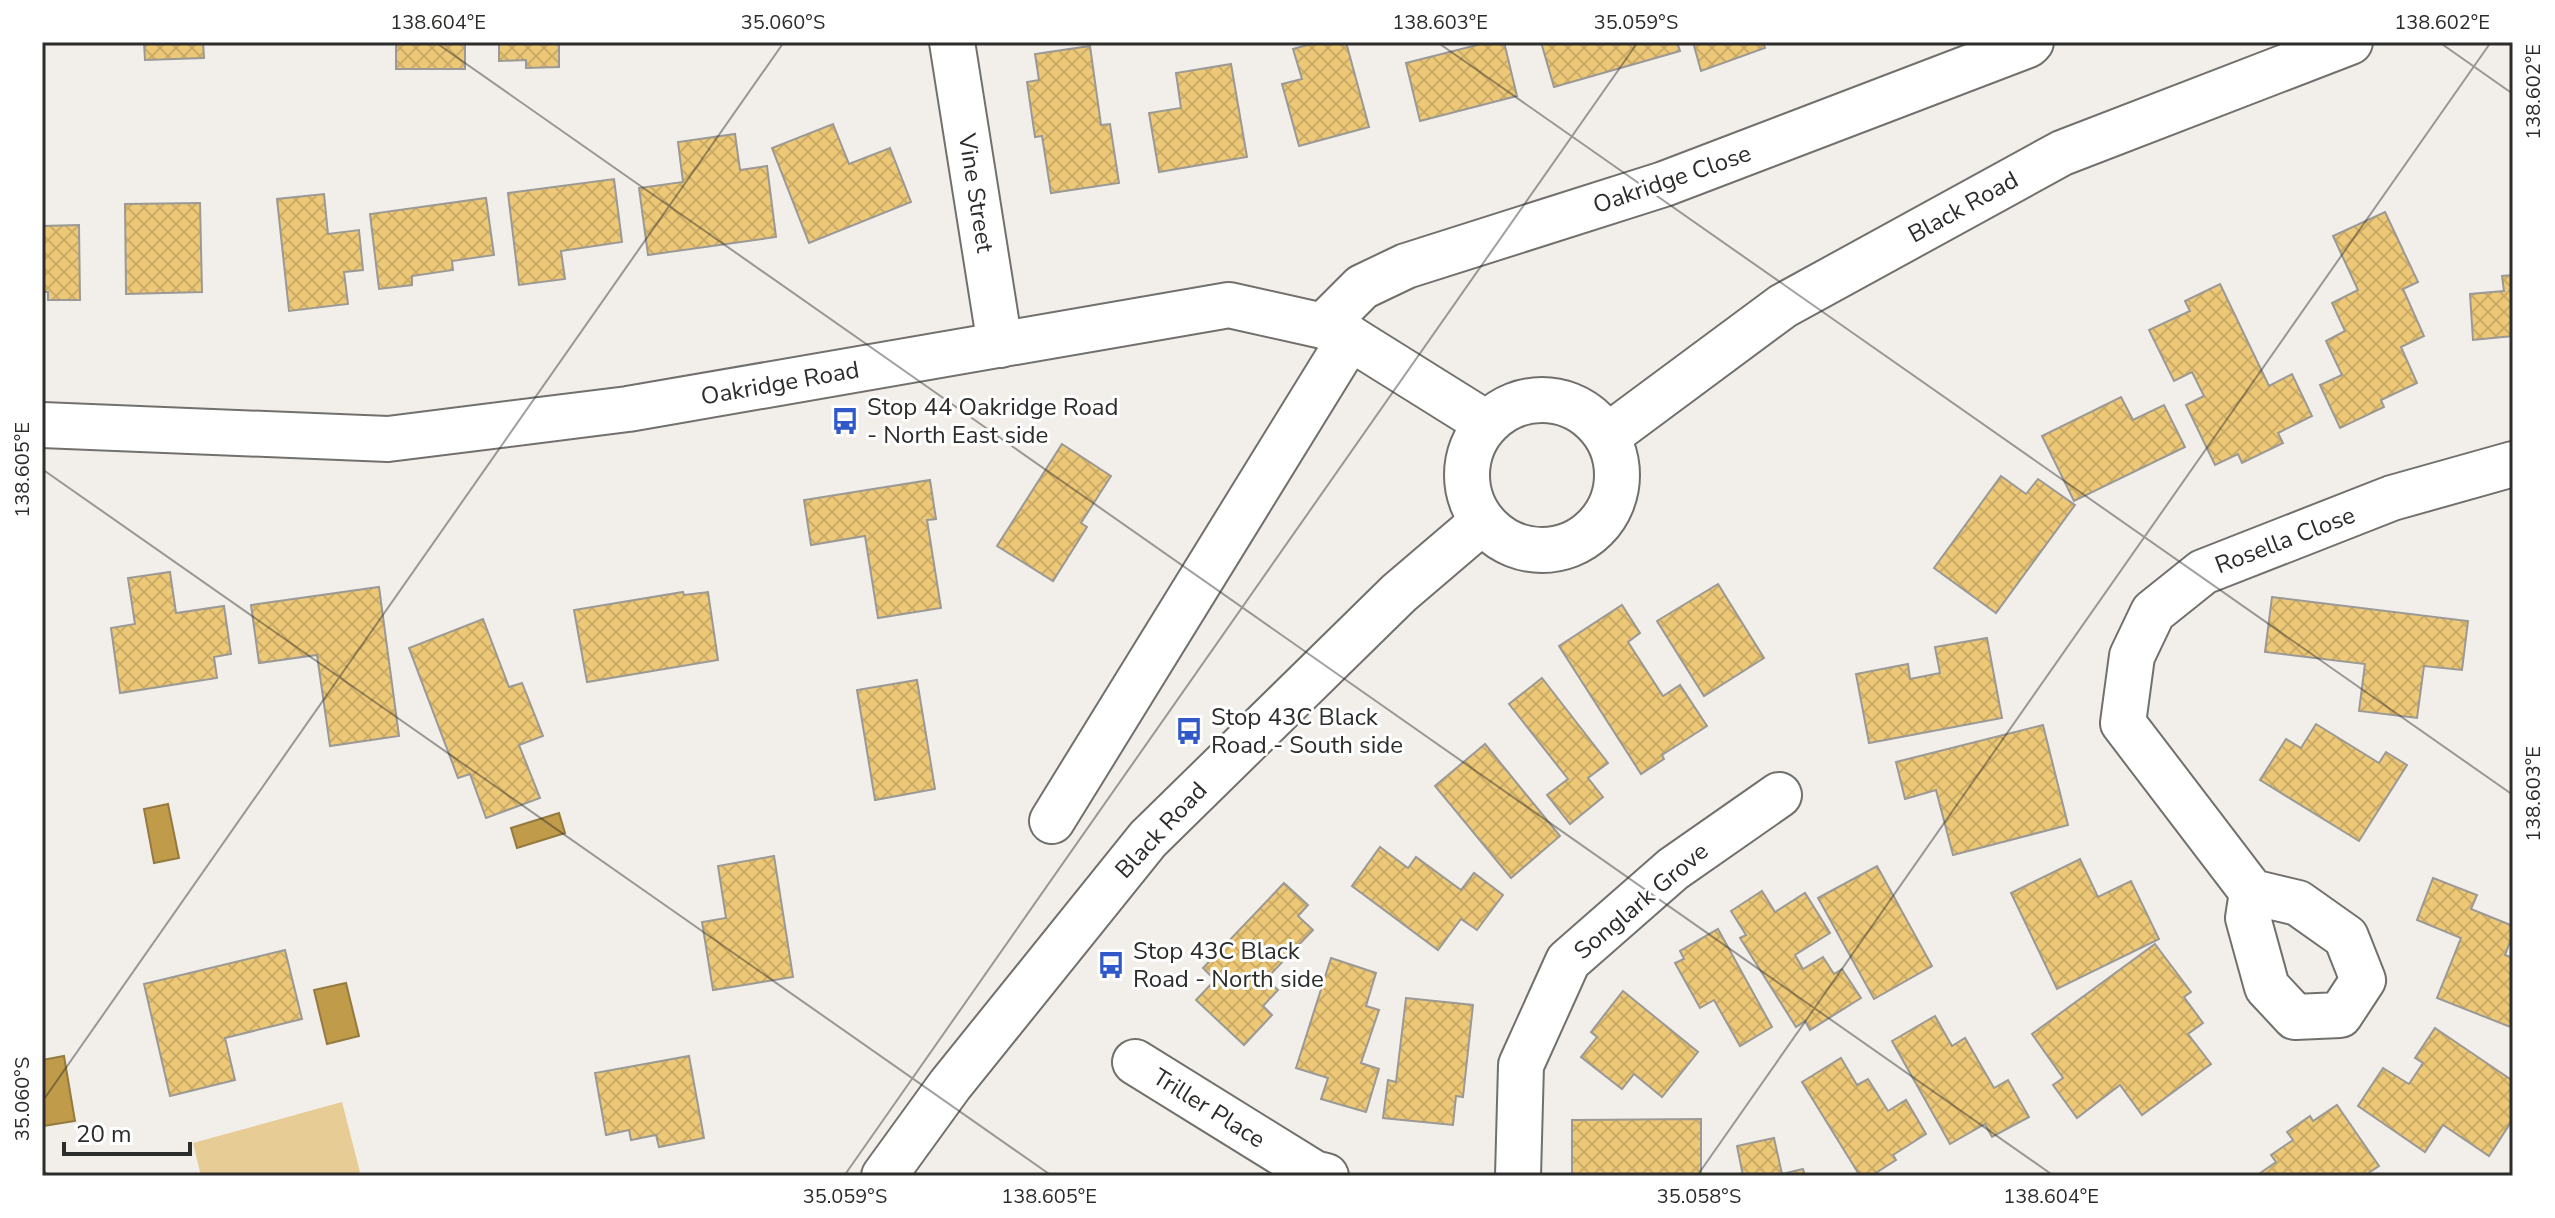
<svg xmlns="http://www.w3.org/2000/svg" width="2555" height="1218" font-family="'Nunito Sans',sans-serif">
<style>
.green{fill:#e7cc95}
.water{fill:#c09b4a;stroke:#947a40;stroke-width:2}
.building{fill:url(#building-cross-hatch);stroke:#9b9995;stroke-width:2}
.lines{fill:none;stroke-linecap:round;stroke-linejoin:round}
.street-casing{stroke:#72706c;stroke-width:48}
.secondary-casing{stroke:#72706c;stroke-width:48}
.street{stroke:#fff;stroke-width:44}
.secondary{stroke:#fff;stroke-width:44}
.ticks{fill:none;stroke:#2c2c2a;stroke-width:2;stroke-opacity:0.45}
.labels{text-anchor:middle;dominant-baseline:central;stroke-width:6;stroke-linejoin:round;paint-order:stroke}
.street-label{font-size:24px;fill:#2c2c2a;stroke:#fff}
.poi-label{font-size:24px;fill:#2c2c2a;stroke:#fff;text-anchor:start}
.neatline{fill:none;stroke:#2c2c2a;stroke-width:3}
.ticks-label{font-size:20px;text-anchor:middle;fill:#2c2c2a}
</style>
<defs>
<pattern id="building-cross-hatch" width="8" height="8" patternUnits="userSpaceOnUse" patternTransform="scale(2)"><rect width="8" height="8" fill="#edc877"/><path d="M0 0l8 8M0 8l8-8" fill="none" stroke="#cbac67"/></pattern>
</defs>
<rect width="100%" height="100%" fill="#f2efeb"/>
<polygon class="green" points="342,1102 360,1172 346,1176 201,1176 193,1143"/>
<g class="water">
<polygon points="168,804 179,858 154,863 144,809"/>
<polygon points="559,813 565,833 517,848 511,828"/>
<polygon points="346,983 359,1036 327,1044 314,990"/>
<polygon points="64,1056 75,1121 43,1126 42,1060"/>
</g>
<g class="building">
<polygon points="144,42 203,42 204,58 145,60"/>
<rect x="396" y="42" width="69" height="27"/>
<polygon points="499,42 559,42 559,67 526,68 526,60 499,61"/>
<polygon points="1318,42 1346,42 1369,127 1299,146 1282,84 1302,79 1293,49"/>
<polygon points="1489,42 1504,42 1517,96 1420,121 1406,63"/>
<polygon points="1541,42 1677,42 1680,51 1554,87"/>
<polygon points="1693,42 1763,42 1765,48 1701,71"/>
<polygon points="1090,46 1101,125 1110,124 1119,183 1051,193 1042,136 1035,137 1027,82 1039,80 1035,54"/>
<polygon points="1231,64 1247,157 1159,172 1149,113 1181,108 1176,73"/>
<polygon points="833,124 849,164 890,148 911,202 809,243 772,148"/>
<polygon points="735,134 740,170 767,166 776,237 648,255 639,188 683,182 678,142"/>
<polygon points="614,179 622,242 561,251 565,279 519,285 508,193"/>
<polygon points="324,194 328,234 359,230 363,270 344,272 348,304 289,311 277,199"/>
<polygon points="486,198 494,255 452,261 453,270 412,276 412,285 379,289 370,214"/>
<polygon points="200,203 202,292 126,294 125,204"/>
<polygon points="2385,212 2418,282 2403,289 2424,336 2401,347 2417,383 2381,400 2384,407 2340,428 2320,385 2342,375 2326,341 2345,331 2332,303 2358,290 2333,236"/>
<polygon points="79,225 80,300 48,300 48,292 42,292 42,226"/>
<polygon points="2513,275 2513,336 2473,340 2470,294 2504,291 2502,276"/>
<polygon points="2220,284 2269,386 2292,374 2312,416 2278,433 2283,443 2242,463 2238,454 2215,465 2186,405 2204,396 2192,372 2174,381 2149,330 2190,311 2185,301"/>
<polygon points="2121,397 2133,420 2164,405 2185,447 2074,501 2042,436"/>
<polygon points="1062,444 1111,476 1081,523 1087,527 1053,581 997,546"/>
<polygon points="2001,476 2026,494 2038,479 2075,505 1996,613 1934,568"/>
<polygon points="930,480 936,519 927,520 941,608 878,618 865,536 811,545 804,500"/>
<polygon points="170,572 176,613 224,606 231,654 214,657 217,678 120,693 111,628 135,624 128,578"/>
<polygon points="1718,584 1764,658 1704,696 1657,621"/>
<polygon points="379,587 399,736 330,746 317,655 259,663 251,605"/>
<polygon points="683,592 684,595 708,592 718,660 587,682 574,610"/>
<polygon points="2272,597 2468,621 2462,670 2424,666 2417,718 2359,711 2365,664 2265,652"/>
<polygon points="1622,605 1640,633 1628,642 1663,696 1680,685 1707,726 1662,755 1664,759 1641,774 1559,646"/>
<polygon points="483,619 509,687 522,683 543,736 519,745 540,798 486,818 470,774 458,778 409,648"/>
<polygon points="1987,638 2002,718 1869,743 1856,674 1908,664 1910,679 1940,673 1935,647"/>
<polygon points="1542,678 1608,763 1588,778 1603,797 1570,824 1547,795 1568,779 1509,704"/>
<polygon points="917,680 935,789 875,800 857,690"/>
<polygon points="2316,724 2379,763 2386,752 2407,765 2359,841 2260,780 2286,739 2301,748"/>
<polygon points="2043,725 2068,825 1953,855 1936,790 1905,799 1896,762"/>
<polygon points="1485,744 1560,836 1511,878 1435,786"/>
<polygon points="1380,847 1408,868 1416,857 1461,890 1474,873 1503,895 1477,930 1461,919 1438,950 1352,886"/>
<polygon points="774,856 793,977 713,990 702,922 726,918 718,866"/>
<polygon points="2080,859 2098,897 2131,881 2159,939 2057,989 2011,893"/>
<polygon points="1877,866 1932,966 1874,999 1818,898"/>
<polygon points="2433,878 2477,895 2471,909 2513,926 2513,934 2505,955 2513,958 2513,1028 2437,998 2461,938 2417,920"/>
<polygon points="1284,883 1308,905 1298,916 1313,930 1266,979 1278,990 1263,1006 1272,1015 1244,1045 1196,1000 1215,980 1203,968"/>
<polygon points="1762,891 1775,912 1805,893 1830,933 1795,955 1803,969 1823,957 1834,974 1842,969 1861,998 1810,1030 1805,1021 1796,1027 1740,938 1746,935 1731,911"/>
<polygon points="1718,929 1772,1027 1740,1046 1714,1000 1700,1008 1675,963 1684,959 1680,951"/>
<polygon points="2155,944 2191,992 2184,997 2203,1023 2188,1034 2211,1064 2142,1115 2120,1085 2077,1118 2053,1085 2063,1078 2032,1034"/>
<polygon points="285,950 302,1019 225,1038 235,1080 170,1096 144,984"/>
<polygon points="1331,958 1376,973 1366,1006 1379,1010 1361,1063 1379,1069 1366,1112 1321,1099 1328,1078 1296,1068"/>
<polygon points="1623,991 1698,1052 1662,1097 1634,1074 1622,1089 1581,1057 1597,1037 1591,1032"/>
<polygon points="1406,998 1473,1005 1463,1097 1456,1096 1453,1125 1383,1118 1388,1080 1396,1082"/>
<polygon points="1935,1016 1952,1046 1965,1038 1994,1088 2008,1080 2029,1117 1992,1137 1985,1124 1950,1144 1892,1041"/>
<polygon points="2435,1028 2513,1081 2511,1103 2513,1119 2489,1156 2443,1125 2425,1152 2358,1106 2383,1068 2409,1084 2423,1063 2415,1058"/>
<polygon points="689,1056 704,1138 659,1147 656,1135 631,1140 629,1130 606,1135 595,1073"/>
<polygon points="1841,1058 1857,1085 1868,1079 1888,1111 1906,1100 1926,1134 1893,1155 1896,1160 1871,1176 1860,1176 1802,1082"/>
<polygon points="2337,1105 2379,1166 2364,1176 2256,1176 2276,1162 2271,1155 2293,1140 2287,1132 2310,1116 2313,1121"/>
<polygon points="1701,1119 1701,1176 1572,1174 1572,1120"/>
<polygon points="1774,1138 1782,1174 1803,1169 1805,1176 1743,1176 1737,1146"/>
</g>
<g class="lines">
<g class="street-casing">
<g id="street">
<polyline points="952,42 1000,345"/>
<polyline points="1323,326 1362,287 1406,266 1664,184 2028,45 2031,42"/>
<polyline points="1052,821 1350,338"/>
<polyline points="2252,892 2248,918 2267,987 2295,1017 2340,1015 2363,980 2346,937 2298,903 2252,892 2123,723 2132,656 2153,612 2203,572 2392,498 2513,464"/>
<polyline points="1135,1062 1314,1173 1326,1176"/>
<polyline points="1518,1176 1521,1065 1568,961 1673,869 1779,795"/>
</g>
</g>
<g class="secondary-casing">
<g id="secondary">
<circle cx="1542" cy="475" r="75"/>
<polyline points="42,425 388,439 628,409 1229,305 1323,326 1350,338 1486,423"/>
<polyline points="1609,435 1783,306 2062,153 2350,42"/>
<polyline points="884,1176 950,1085 1148,839 1399,593 1481,523"/>
</g>
</g>
<use href="#street" class="street"/>
<use href="#secondary" class="secondary"/>
</g>
<path class="ticks" d="M435 42 2054 1176M1437 42 2513 795M2439 42 2513 94M42 469 1052 1176M42 1102 784 42M42 1170 50 1176M844 1176 1638 42M1697 1176 2491 42"/>
<defs>
<g id="bus-bare" transform="scale(2.16)"><path d="M-5-6H5V4H4V6H2V4H-2V6H-4V4H-5ZM-3.5-4V0h7V-4ZM-3.5 1.2v1.5H-2V1.2ZM2 1.2v1.5H3.5V1.2Z" fill="#3058c8" stroke="#fff" stroke-width="2.5" paint-order="stroke"/></g>
</defs>
<g fill-rule="evenodd">
<use href="#bus-bare" x="845" y="421"/>
<use href="#bus-bare" x="1189" y="731"/>
<use href="#bus-bare" x="1111" y="965"/>
</g>
<g class="labels">
<g class="street-label">
<text transform="translate(1672 179) rotate(-19)">Oakridge Close</text>
<text transform="translate(976 193) rotate(81)">Vine Street</text>
<text transform="translate(1963 207) rotate(-29)">Black Road</text>
<text transform="translate(780 383) rotate(-10)">Oakridge Road</text>
<text transform="translate(2285 540) rotate(-21)">Rosella Close</text>
<text transform="translate(1161 830) rotate(-47)">Black Road</text>
<text transform="translate(1641 901) rotate(-40)">Songlark Grove</text>
<text transform="translate(1209 1108) rotate(32)">Triller Place</text>
</g>
<g class="poi-label">
<text x="867" y="407">Stop 44 Oakridge Road<tspan x="867" dy="28">- North East side</tspan></text>
<text x="1211" y="717">Stop 43C Black<tspan x="1211" dy="28">Road - South side</tspan></text>
<text x="1133" y="951">Stop 43C Black<tspan x="1133" dy="28">Road - North side</tspan></text>
</g>
</g>
<rect width="2555" height="1218" fill="none" stroke="#ffffff" stroke-width="88"/>
<path d="M64 1142v12h126v-12" fill="none" stroke="#2c2c2a" stroke-width="4"/>
<text x="76" y="1142" font-size="24" fill="#2c2c2a" stroke="#ffffff" stroke-width="6" paint-order="stroke">20 m</text>
<rect x="44" y="44" width="2467" height="1130" class="neatline"/>
<g class="ticks-label">
<text x="438" y="29">138.604°E</text>
<text x="783" y="29">35.060°S</text>
<text x="1440" y="29">138.603°E</text>
<text x="1636" y="29">35.059°S</text>
<text x="2442" y="29">138.602°E</text>
<text transform="translate(2533 92) rotate(-90)" y="7">138.602°E</text>
<text transform="translate(22 470) rotate(-90)" y="7">138.605°E</text>
<text transform="translate(2533 794) rotate(-90)" y="7">138.603°E</text>
<text transform="translate(22 1099) rotate(-90)" y="7">35.060°S</text>
<text x="845" y="1203">35.059°S</text>
<text x="1049" y="1203">138.605°E</text>
<text x="1699" y="1203">35.058°S</text>
<text x="2051" y="1203">138.604°E</text>
</g>
</svg>
